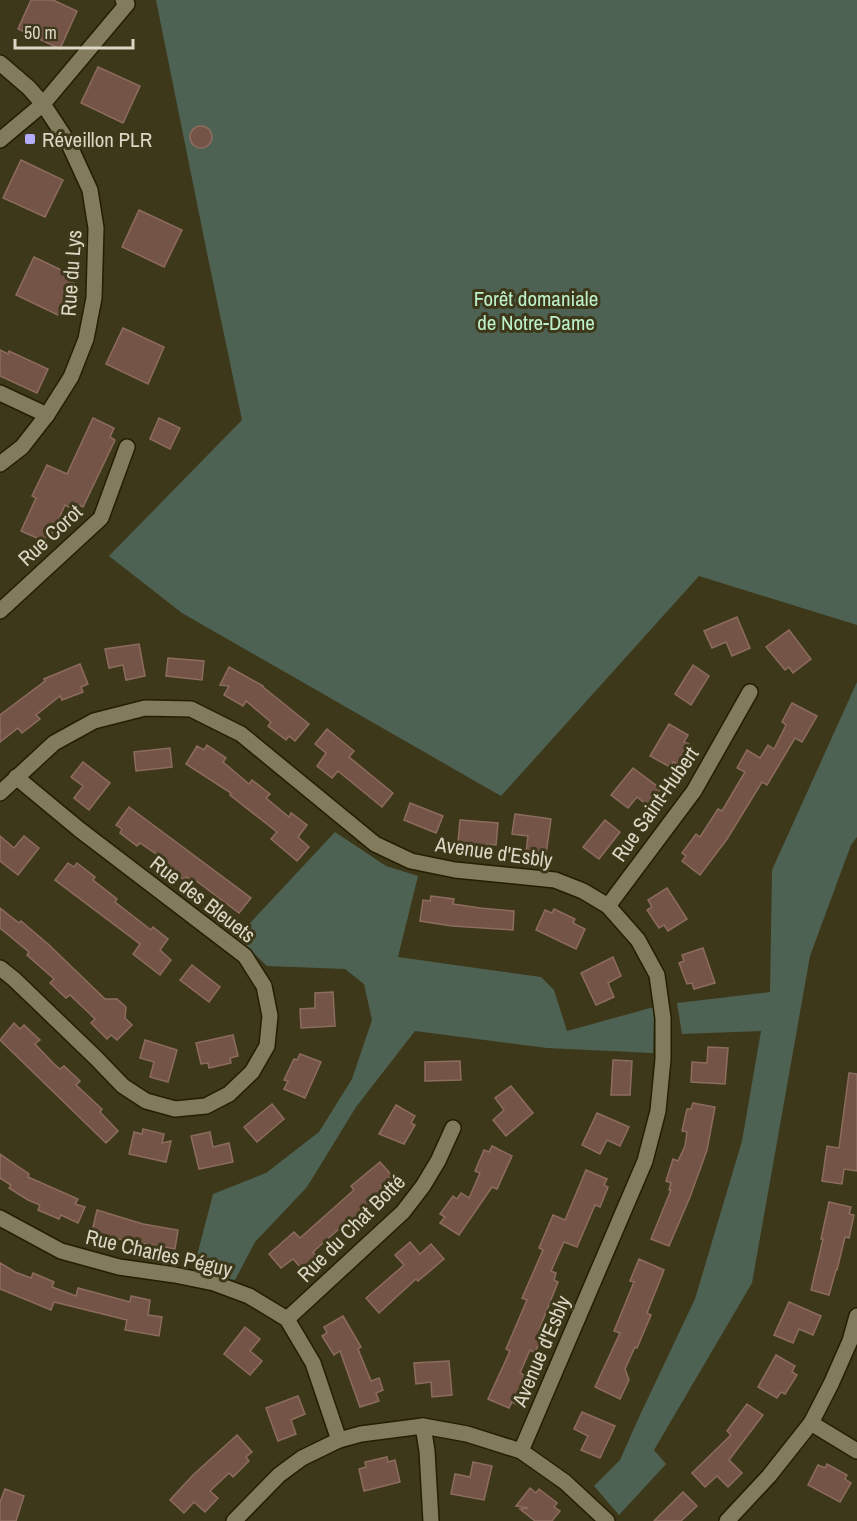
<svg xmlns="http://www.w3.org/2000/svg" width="857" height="1521" font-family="'Archivo Narrow',sans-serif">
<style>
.green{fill:#4e6253}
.building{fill:#735447;stroke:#8d6c5f;stroke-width:1.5}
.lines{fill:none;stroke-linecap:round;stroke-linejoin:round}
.minor-casing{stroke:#241f02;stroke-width:18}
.minor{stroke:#827c5c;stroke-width:15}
.poi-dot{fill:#b3adf9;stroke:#3e381a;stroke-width:2}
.labels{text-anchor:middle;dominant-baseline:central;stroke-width:6;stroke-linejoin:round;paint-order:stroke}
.poi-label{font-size:21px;fill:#dad7c5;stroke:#3e381a;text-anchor:start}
.street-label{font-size:21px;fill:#dad7c5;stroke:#3e381a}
.park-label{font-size:21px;fill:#bcf0ca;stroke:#3e381a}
</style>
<rect width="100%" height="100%" fill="#3e381a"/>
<g class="green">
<polygon points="156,0 857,0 857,625 699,576 501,796 182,613 109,556 242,420 207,253"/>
<polygon points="857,682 857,837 851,845 810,956 752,1283 654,1450 666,1464 619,1515 594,1486 620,1460 640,1415 695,1299 742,1141 761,1031 682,1034 677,1003 770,992 772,870"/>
<polygon points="335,832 386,866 418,876 398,957 541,977 554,990 567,1031 654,1007 653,1053 547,1048 415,1031 356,1107 307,1187 255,1242 235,1280 193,1271 213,1194 266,1173 319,1132 352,1079 372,1020 364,984 345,969 267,966 237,937"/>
</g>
<g class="building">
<polygon points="31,0 53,0 77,11 60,49 18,29"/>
<polygon points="98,67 140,86 123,123 81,103"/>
<circle cx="201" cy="137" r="11"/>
<polygon points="21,160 63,180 45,217 3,198"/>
<polygon points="139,210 182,230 164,267 122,247"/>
<polygon points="34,257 76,277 58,315 16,295"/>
<polygon points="123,328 164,347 148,384 106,364"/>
<polygon points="0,350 8,354 9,351 48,369 37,393 0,376"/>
<polygon points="93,418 114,428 110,437 115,440 83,507 77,504 75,510 65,505 52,534 48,532 44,541 21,531 36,498 32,496 47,465 67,474"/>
<polygon points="159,418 180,428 170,449 150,439"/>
<polygon points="737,617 750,648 732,656 726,642 712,648 704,631"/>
<polygon points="789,630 811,659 793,673 789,667 785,670 766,647"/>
<polygon points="139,644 145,676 126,680 123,665 109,668 105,649"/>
<polygon points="168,658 204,661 202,680 166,676"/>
<polygon points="80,664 88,684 81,687 83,692 62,700 60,696 36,715 40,719 22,733 18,728 0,742 0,715 45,681 44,679"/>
<polygon points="693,665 709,676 691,705 675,694"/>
<polygon points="229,667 263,686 263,687 309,724 295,741 289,736 286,740 268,726 271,722 246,701 243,706 224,695 229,686 220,685"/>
<polygon points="792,703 817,716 802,742 795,738 767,785 762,782 727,839 700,875 682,861 686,856 682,853 696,834 700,837 718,809 722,811 745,772 737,768 747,750 760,758 768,745 774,749 786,725 782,722"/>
<polygon points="669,724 688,735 684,742 689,744 677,764 673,762 670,767 650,756"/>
<polygon points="327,729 354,751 349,757 393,793 382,807 338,771 332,778 317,766 326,753 315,744"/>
<polygon points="207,745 226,758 223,762 249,784 252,780 270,794 266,798 289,817 291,813 307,825 298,837 309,847 297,861 271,839 277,832 230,795 231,793 186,764 197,746 204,750"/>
<polygon points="170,748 172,767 136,771 134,752"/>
<polygon points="83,762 110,783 89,810 74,798 83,786 71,777"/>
<polygon points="633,768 661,789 648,806 637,797 628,808 611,795"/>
<polygon points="410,803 443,816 436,833 404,820"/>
<polygon points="129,807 251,898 239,913 195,880 193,882 186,877 184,880 166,867 168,864 162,858 140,843 137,846 120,833 122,829 116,825"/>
<polygon points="515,814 551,819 546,854 526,852 528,836 512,834"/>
<polygon points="460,820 498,823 496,845 488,844 488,849 466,848 466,843 458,842"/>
<polygon points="605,820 620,832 599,859 583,847"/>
<polygon points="0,836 14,848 24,836 39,848 18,875 0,861"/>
<polygon points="68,863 74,867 77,863 95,877 93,880 117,899 115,902 151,930 153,927 168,939 160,950 171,960 160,975 133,954 140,944 55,880"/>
<polygon points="667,888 687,919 668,931 664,925 659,928 647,910 652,907 648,900"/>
<polygon points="431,896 454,899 453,904 480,908 514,911 513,930 452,926 420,921 423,900 430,901"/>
<polygon points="0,908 19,923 21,921 48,944 105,999 117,999 126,1007 125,1018 132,1025 117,1040 111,1035 107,1039 91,1023 95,1019 90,1014 70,995 66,998 50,983 54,979 27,955 29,952 0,928"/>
<polygon points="554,909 575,919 573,923 585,929 576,949 536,930 545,910 552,913"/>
<polygon points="703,948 715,983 694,989 692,983 687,984 679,963 684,961 682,955"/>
<polygon points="613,957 621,976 608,983 614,997 596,1005 581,973"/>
<polygon points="192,965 220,987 209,1002 180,980"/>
<polygon points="333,992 335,1026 301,1028 300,1009 315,1008 315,993"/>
<polygon points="14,1023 20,1029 24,1025 40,1040 35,1044 54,1064 60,1069 64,1066 80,1081 76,1085 102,1109 100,1112 118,1131 106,1143 0,1040"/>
<polygon points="233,1035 238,1056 230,1058 231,1063 209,1068 208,1063 201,1064 196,1043"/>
<polygon points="145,1040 177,1050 168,1082 150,1077 154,1062 140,1058"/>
<polygon points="708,1047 728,1048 725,1084 691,1082 692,1062 707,1063"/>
<polygon points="300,1054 321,1062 305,1098 284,1089 288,1081 284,1080 294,1059 297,1060"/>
<polygon points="613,1060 632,1061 630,1095 611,1095"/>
<polygon points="460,1061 461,1080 425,1081 425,1062"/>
<polygon points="849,1073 857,1074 857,1171 844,1169 842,1184 822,1181 827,1146 839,1148"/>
<polygon points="511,1086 533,1113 506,1136 493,1120 504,1110 495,1098"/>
<polygon points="693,1103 715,1107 707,1150 690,1197 669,1246 651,1239 671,1190 669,1190 671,1183 666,1181 673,1159 678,1161 685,1146 687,1132 682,1131 687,1109 691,1109"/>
<polygon points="272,1104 284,1119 257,1142 244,1127"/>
<polygon points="396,1105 415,1116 411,1123 415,1125 404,1144 379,1134"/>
<polygon points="597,1113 629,1127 620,1146 607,1140 600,1154 582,1145"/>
<polygon points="143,1129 164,1134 162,1143 171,1141 166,1162 129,1154 134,1132 142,1134"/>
<polygon points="210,1132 213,1147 229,1143 233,1162 199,1169 191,1136"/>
<polygon points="492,1146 512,1156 497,1189 492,1187 459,1235 440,1223 445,1217 440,1214 453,1196 457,1199 461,1193 469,1198 480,1173 475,1171 484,1150 489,1152"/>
<polygon points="0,1154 29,1174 28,1177 78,1199 75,1204 85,1207 78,1223 61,1215 59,1219 38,1210 40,1205 28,1200 9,1188 11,1185 0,1178"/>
<polygon points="380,1162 394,1178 384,1187 380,1185 387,1193 352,1222 349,1220 313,1252 317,1257 303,1270 293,1259 281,1268 269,1254 294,1232 300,1238 354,1190 351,1186"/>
<polygon points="586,1170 607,1179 604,1185 608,1187 600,1207 595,1205 577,1247 564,1242 551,1271 556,1273 554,1280 558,1282 539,1330 543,1333 535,1353 530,1350 520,1373 524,1375 521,1381 526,1383 516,1404 512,1402 509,1408 488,1399 510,1351 506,1349 527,1300 522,1298 543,1250 539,1248 553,1215 565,1220"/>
<polygon points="829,1202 851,1207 849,1214 854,1215 849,1238 845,1237 837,1270 836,1270 829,1295 811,1290 823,1239 821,1239"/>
<polygon points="97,1210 143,1224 178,1230 175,1249 113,1238 112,1242 91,1236"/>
<polygon points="410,1242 420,1254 431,1244 444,1259 418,1281 416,1279 379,1313 366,1298 404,1265 395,1255"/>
<polygon points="639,1259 664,1270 647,1313 651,1315 637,1348 635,1347 625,1369 629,1380 620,1399 595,1387 620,1333 614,1331 634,1282 630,1281"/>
<polygon points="0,1263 15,1272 31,1278 33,1273 54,1282 52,1287 76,1296 78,1288 130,1302 131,1296 150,1300 148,1315 162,1317 159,1336 125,1330 127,1320 54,1302 51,1310 0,1289"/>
<polygon points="789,1302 821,1316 813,1335 799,1329 793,1343 774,1335"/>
<polygon points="343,1316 361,1347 358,1349 371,1381 379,1378 383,1390 376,1393 379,1401 360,1407 340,1351 334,1355 322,1336 327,1333 324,1327"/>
<polygon points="245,1327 260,1339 250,1351 262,1361 250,1375 224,1354"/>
<polygon points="776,1355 795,1366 792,1372 797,1375 785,1394 781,1392 777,1398 758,1387"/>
<polygon points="449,1361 452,1395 432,1397 431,1382 416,1384 414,1363"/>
<polygon points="298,1396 305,1414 291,1420 296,1434 278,1441 266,1408"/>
<polygon points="747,1404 763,1415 729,1460 742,1473 728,1487 717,1476 705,1487 692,1473 731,1435 727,1431"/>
<polygon points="582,1412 615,1426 600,1458 581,1450 588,1436 574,1429"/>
<polygon points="237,1435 252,1452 246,1457 249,1461 233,1477 229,1473 210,1491 218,1498 205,1512 194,1502 184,1513 170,1500 193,1475"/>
<polygon points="387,1457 388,1462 395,1460 400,1482 364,1491 359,1469 366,1467 365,1462"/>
<polygon points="473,1462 492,1466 484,1500 451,1494 455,1474 470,1477"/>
<polygon points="827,1464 847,1475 845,1479 851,1483 840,1502 808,1485 818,1465 825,1468"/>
<polygon points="530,1488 536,1493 539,1489 557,1503 554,1507 560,1511 552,1521 535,1521 520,1509 528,1508 516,1506"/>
<polygon points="5,1489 24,1496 16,1521 0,1521 0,1502"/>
<polygon points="683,1492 697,1506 681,1521 654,1521"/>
</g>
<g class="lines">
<g class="minor-casing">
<g id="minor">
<polyline points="0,63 29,88 43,104 68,142 90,190 96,228 94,298 86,339 71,377 47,415 22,447 0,464"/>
<polyline points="0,140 43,104 127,4 123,0"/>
<polyline points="0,393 47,415"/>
<polyline points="0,611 101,518 127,447"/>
<polyline points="0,793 54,743 94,721 145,708 191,709 241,734 375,844 411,861 455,870 555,880 583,891 608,906 638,940 657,975 663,1018 663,1059 658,1111 645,1161 521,1451"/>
<polyline points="608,906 694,791 750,692"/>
<polyline points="0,968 14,979 96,1058 123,1086 146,1101 175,1109 206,1106 229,1094 252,1072 267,1046 270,1016 264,986 245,956 80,830 16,777"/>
<polyline points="0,1218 61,1251 119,1267 175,1275 214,1283 249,1296 287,1319 313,1363 339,1440"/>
<polyline points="287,1319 403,1212 423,1186 438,1161 453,1128"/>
<polyline points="811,1423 857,1451"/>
<polyline points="423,1426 427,1451 431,1521"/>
<polyline points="234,1521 279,1475 302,1458 339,1440 361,1434 423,1426 467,1434 521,1451 565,1482 607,1521"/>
<polyline points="727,1521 769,1476 811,1423 831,1384 850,1341 857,1316"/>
</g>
</g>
<use href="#minor" class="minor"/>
</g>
<rect class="poi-dot" x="24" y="133" width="12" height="12" rx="3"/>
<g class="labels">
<g class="poi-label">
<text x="42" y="139">Réveillon PLR</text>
</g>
<g class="street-label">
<text transform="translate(71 273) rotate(-86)">Rue du Lys</text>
<text transform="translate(50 535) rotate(-43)">Rue Corot</text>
<text transform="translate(655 804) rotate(-55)">Rue Saint-Hubert</text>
<text transform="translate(494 852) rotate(8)">Avenue d'Esbly</text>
<text transform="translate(203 899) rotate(38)">Rue des Bleuets</text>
<text transform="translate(351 1228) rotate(-45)">Rue du Chat Botté</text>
<text transform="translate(159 1253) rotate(13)">Rue Charles Péguy</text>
<text transform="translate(541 1351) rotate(-67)">Avenue d'Esbly</text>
</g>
<g class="park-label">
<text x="536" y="298">Forêt domaniale<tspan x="536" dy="24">de Notre-Dame</tspan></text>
</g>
</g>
<path d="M15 39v9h118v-9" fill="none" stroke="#dad7c5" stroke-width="3"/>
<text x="24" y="39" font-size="18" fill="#dad7c5" stroke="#3e381a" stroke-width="4.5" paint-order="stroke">50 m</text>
</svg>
